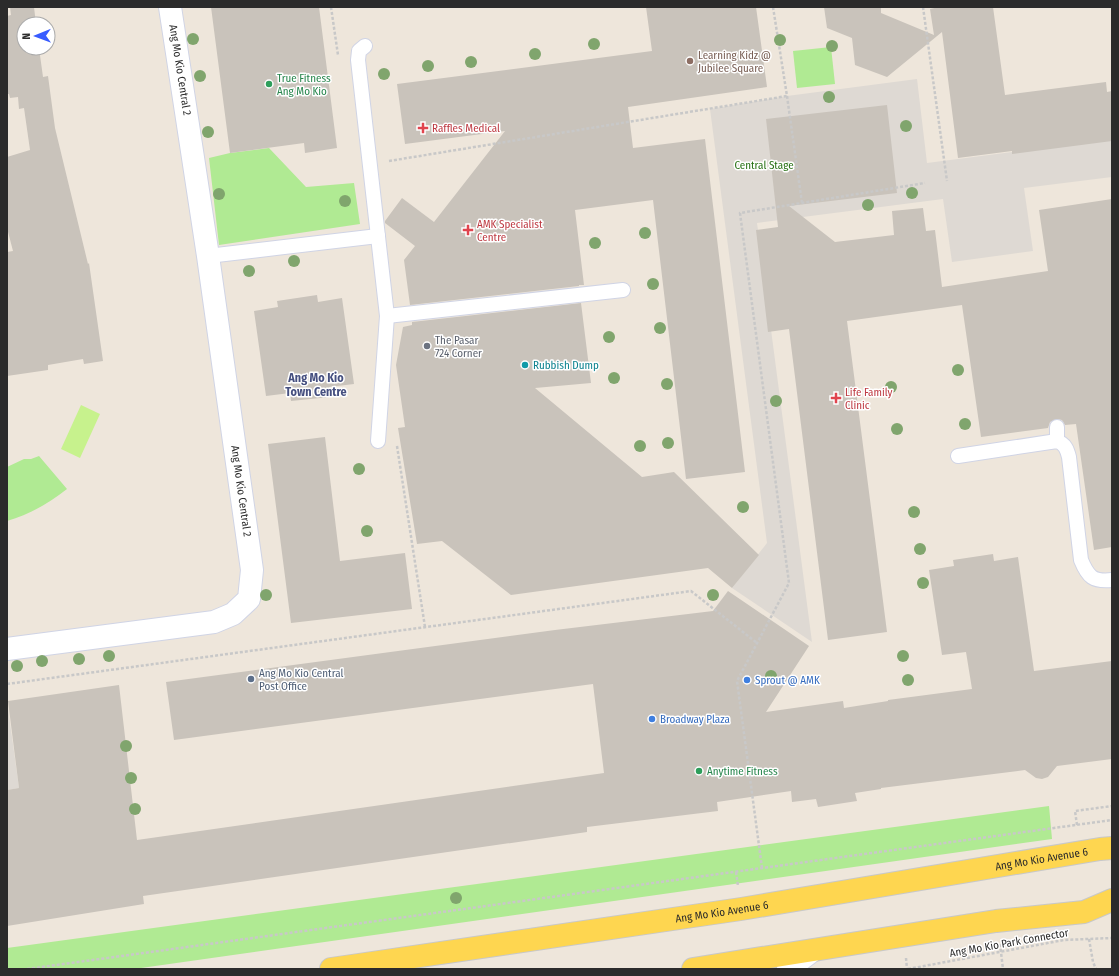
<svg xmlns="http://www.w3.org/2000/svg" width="1119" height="976" font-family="'Fira Sans Condensed',sans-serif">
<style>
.green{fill:#b0ea93}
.pitch{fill:#c7f28d}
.plaza{fill:#ded9d3}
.building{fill:#c9c3bb}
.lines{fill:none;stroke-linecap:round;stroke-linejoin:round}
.lane-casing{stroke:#d0d4e5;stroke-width:16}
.street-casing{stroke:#d0d4e5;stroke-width:24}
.primary-casing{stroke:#c8c8c8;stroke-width:24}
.path{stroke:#c8c8c8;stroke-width:2.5;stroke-dasharray:3 2;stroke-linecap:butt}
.lane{stroke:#fff;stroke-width:14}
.street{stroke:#fff;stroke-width:22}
.primary{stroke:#fed650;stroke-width:22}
.tree{fill:#80a56d}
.education-dot{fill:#8d6e63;stroke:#fff;stroke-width:1.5}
.leisure-dot{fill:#2e9e5b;stroke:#fff;stroke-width:1.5}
.health-dot{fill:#e0444e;stroke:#fff;stroke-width:1.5}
.worship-dot{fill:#6b7280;stroke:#fff;stroke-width:1.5}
.culture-dot{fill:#0f9aa8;stroke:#fff;stroke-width:1.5}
.service-dot{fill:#5c6f8a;stroke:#fff;stroke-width:1.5}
.shop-dot{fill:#3f7fe0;stroke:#fff;stroke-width:1.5}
.labels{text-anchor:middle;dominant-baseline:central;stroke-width:3;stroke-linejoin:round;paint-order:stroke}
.education-label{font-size:11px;fill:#785e54;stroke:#fff;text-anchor:start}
.street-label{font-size:11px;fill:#2b2b2b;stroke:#fff}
.leisure-label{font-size:11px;fill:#27864d;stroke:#fff;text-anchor:start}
.health-label{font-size:11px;fill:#be3a42;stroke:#fff;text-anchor:start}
.park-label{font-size:11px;fill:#267013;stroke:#fff}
.worship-label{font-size:11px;fill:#5b616d;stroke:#fff;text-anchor:start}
.culture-label{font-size:11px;fill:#0d838f;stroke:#fff;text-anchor:start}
.service-label{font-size:11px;fill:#4e5e75;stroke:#fff;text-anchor:start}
.shop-label{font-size:11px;fill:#366cbe;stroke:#fff;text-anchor:start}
.neighbourhood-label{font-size:12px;font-weight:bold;fill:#465080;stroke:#fff}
</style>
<rect width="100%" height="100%" fill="#eee6db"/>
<g class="green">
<polygon points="831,47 835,84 797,88 793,51"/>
<polygon points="269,148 306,187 354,183 360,224 219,245 209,158 230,153"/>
<path d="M39 456 67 489C48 504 30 514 7 521V467L24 459H31Z"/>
<polygon points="1049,806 1052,839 134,969 7,969 7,948"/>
</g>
<polygon class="pitch" points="81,405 100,414 80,458 61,449"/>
<g class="plaza">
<polygon points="917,79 927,163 1112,139 1112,177 1024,188 1033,251 952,262 943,199 757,223 812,642 732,588 767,543 710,109 787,96"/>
<polygon points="7,701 19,788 7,790"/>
</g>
<g class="building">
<polygon points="10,7 34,7 36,24 24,24 24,48 39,48 43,77 48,76 55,128 88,264 89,263 103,361 84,364 83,359 48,365 48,370 7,376 7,252 13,251 7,228 7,157 30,150 24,108 19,109 18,97 10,98 9,94 7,94 7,16 11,15"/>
<polygon points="211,7 319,7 337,148 305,153 304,143 230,153"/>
<polygon points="646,7 756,7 767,87 628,107 633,148 705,139 745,472 686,479 653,200 575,210 584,285 579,285 579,286 410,305 404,260 415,246 385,223 385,221 402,198 434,222 505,131 405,144 397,84 652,51"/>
<polygon points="824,7 881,7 881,13 934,35 930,9 939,7 993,7 1005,95 1106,82 1107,92 1112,91 1112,141 1012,154 1012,151 958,158 942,32 887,77 855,65 852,38 827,28"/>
<polygon points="887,105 897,193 789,206 835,242 894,235 892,211 923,208 926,231 935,230 942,287 1048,271 1039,210 1112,199 1112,547 1094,550 1076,424 1065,425 1062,420 1057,419 1050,422 1048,428 981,437 962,305 847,321 887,632 828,640 789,329 768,332 756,230 778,227 766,119"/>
<polygon points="317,295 318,302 342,298 354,384 329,387 330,397 291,401 290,393 266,396 254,311 278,307 277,301"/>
<polygon points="581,303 591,383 535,388 642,477 674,472 759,555 732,588 708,568 511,595 442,541 417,544 398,428 405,427 396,365 403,327 412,325 412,322"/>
<polygon points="325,437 340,561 405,553 412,609 291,623 268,444"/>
<polygon points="993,554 994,561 1018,557 1034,671 1112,661 1112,759 1057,766 1048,777 1042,779 1036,778 1025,770 881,788 881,789 855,793 857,801 818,807 816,799 792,802 791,791 717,802 718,811 587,827 587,832 143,896 144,904 7,926 7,790 19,788 8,701 119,685 137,840 604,773 593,684 174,740 166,682 555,630 713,611 728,591 809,646 766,712 843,701 844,708 888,701 888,700 972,689 966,652 942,655 929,570 954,566 953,560"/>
</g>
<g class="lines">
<g class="lane-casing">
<g id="lane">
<polyline points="365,46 359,51 358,60 387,316 378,441"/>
<polyline points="208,256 378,236"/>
<polyline points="387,316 623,290"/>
<polyline points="1057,427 1057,441"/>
<path d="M958 456 1057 441C1065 444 1067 449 1069 457L1081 560C1088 577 1093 582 1112 580"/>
</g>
</g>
<g class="street-casing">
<g id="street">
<polyline points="7,649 214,622 233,614 249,599 252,570 208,256 170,7"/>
<polyline points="788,969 812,951"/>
</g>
</g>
<g class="primary-casing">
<g id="primary">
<path id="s1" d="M331 969 741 909 1100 849 1112 848"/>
<polyline points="693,969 996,921 1084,912 1112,900"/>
</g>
</g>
<g class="path">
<polyline points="331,7 338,55"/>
<polyline points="773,7 787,96 802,203"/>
<polyline points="923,7 947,181"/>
<polyline points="389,161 787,96"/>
<polyline points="397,446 425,627"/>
<polyline points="7,684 691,591 757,643"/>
<polyline points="1077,825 1075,811 1112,806"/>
<polyline points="762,868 737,681 789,583 740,213 925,183"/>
<polyline points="736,872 738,886"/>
<polyline points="1089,939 1093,962 1096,969"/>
<polyline points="1000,944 1003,969"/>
<polyline points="906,958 907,969"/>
<polyline points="27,969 1112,820"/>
<polyline points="908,969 1064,940 1112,938"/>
</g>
<use href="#lane" class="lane"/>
<use href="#street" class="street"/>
<use href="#primary" class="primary"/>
</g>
<g class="tree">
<circle cx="193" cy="39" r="6"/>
<circle cx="780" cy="40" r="6"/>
<circle cx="594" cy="44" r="6"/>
<circle cx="832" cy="46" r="6"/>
<circle cx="535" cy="54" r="6"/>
<circle cx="471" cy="62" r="6"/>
<circle cx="428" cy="66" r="6"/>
<circle cx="384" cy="74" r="6"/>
<circle cx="200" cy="76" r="6"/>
<circle cx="829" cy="97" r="6"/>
<circle cx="906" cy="126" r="6"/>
<circle cx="208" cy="132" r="6"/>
<circle cx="912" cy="193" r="6"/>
<circle cx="219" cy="194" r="6"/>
<circle cx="345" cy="201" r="6"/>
<circle cx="868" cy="205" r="6"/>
<circle cx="645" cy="233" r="6"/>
<circle cx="595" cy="243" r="6"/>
<circle cx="294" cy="261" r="6"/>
<circle cx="249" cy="271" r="6"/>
<circle cx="653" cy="284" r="6"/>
<circle cx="660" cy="328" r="6"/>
<circle cx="609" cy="337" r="6"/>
<circle cx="958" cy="370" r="6"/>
<circle cx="614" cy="378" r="6"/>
<circle cx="667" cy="384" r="6"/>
<circle cx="891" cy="387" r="6"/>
<circle cx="776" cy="401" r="6"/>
<circle cx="965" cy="424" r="6"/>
<circle cx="897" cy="429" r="6"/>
<circle cx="668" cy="443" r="6"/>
<circle cx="640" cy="446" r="6"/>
<circle cx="359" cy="469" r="6"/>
<circle cx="743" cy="507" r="6"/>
<circle cx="914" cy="512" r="6"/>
<circle cx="367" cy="531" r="6"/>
<circle cx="920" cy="549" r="6"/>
<circle cx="923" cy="583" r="6"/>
<circle cx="266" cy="595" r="6"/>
<circle cx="713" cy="595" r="6"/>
<circle cx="109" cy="656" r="6"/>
<circle cx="903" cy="656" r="6"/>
<circle cx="79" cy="659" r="6"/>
<circle cx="42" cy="661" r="6"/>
<circle cx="17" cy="666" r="6"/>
<circle cx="771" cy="676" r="6"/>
<circle cx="908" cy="680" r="6"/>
<circle cx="126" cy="746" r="6"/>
<circle cx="131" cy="778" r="6"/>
<circle cx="135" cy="809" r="6"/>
<circle cx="456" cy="898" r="6"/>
</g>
<circle class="education-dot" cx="690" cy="61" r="4"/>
<g class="leisure-dot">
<circle cx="269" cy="84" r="4"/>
<circle cx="699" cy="771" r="4"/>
</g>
<g class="health-dot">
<path d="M421 122h4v4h4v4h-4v4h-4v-4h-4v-4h4z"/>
<path d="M466 224h4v4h4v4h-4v4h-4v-4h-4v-4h4z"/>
<path d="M834 392h4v4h4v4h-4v4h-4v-4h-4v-4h4z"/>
</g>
<circle class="worship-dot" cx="427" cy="346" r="4"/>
<circle class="culture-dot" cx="525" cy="365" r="4"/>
<circle class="service-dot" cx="251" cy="679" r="4"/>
<g class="shop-dot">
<circle cx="747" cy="680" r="4"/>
<circle cx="652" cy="719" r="4"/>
</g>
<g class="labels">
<g class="education-label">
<text x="698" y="55">Learning Kidz @<tspan x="698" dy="13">Jubilee Square</tspan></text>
</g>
<g class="street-label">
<text transform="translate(180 70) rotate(81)">Ang Mo Kio Central 2</text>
<text transform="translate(241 491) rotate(82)">Ang Mo Kio Central 2</text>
<text stroke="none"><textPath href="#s1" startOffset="719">Ang Mo Kio Avenue 6</textPath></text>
<text stroke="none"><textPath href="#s1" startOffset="395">Ang Mo Kio Avenue 6</textPath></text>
<text transform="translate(1009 943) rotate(-10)">Ang Mo Kio Park Connector</text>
</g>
<g class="leisure-label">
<text x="277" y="78">True Fitness<tspan x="277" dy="13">Ang Mo Kio</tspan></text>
<text x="707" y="771">Anytime Fitness</text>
</g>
<g class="health-label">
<text x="432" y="128">Raffles Medical</text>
<text x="477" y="224">AMK Specialist<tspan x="477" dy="13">Centre</tspan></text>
<text x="845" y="392">Life Family<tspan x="845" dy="13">Clinic</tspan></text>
</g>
<g class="park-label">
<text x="764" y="165">Central Stage</text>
</g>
<g class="worship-label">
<text x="435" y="340">The Pasar<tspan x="435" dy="13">724 Corner</tspan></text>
</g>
<g class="culture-label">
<text x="533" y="365">Rubbish Dump</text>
</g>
<g class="service-label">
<text x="259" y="673">Ang Mo Kio Central<tspan x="259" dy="13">Post Office</tspan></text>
</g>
<g class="shop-label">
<text x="755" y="680">Sprout @ AMK</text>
<text x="660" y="719">Broadway Plaza</text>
</g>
<g class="neighbourhood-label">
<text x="316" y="378">Ang Mo Kio<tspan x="316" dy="14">Town Centre</tspan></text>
</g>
</g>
<rect width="1119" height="976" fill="none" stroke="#2b2b2b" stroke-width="16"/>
<g transform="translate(36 36) rotate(269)"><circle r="19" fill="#ffffff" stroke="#aaaaaa"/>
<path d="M0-3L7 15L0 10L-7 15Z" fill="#385cff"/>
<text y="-6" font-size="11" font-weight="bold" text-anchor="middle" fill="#2b2b2b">N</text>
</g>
</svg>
